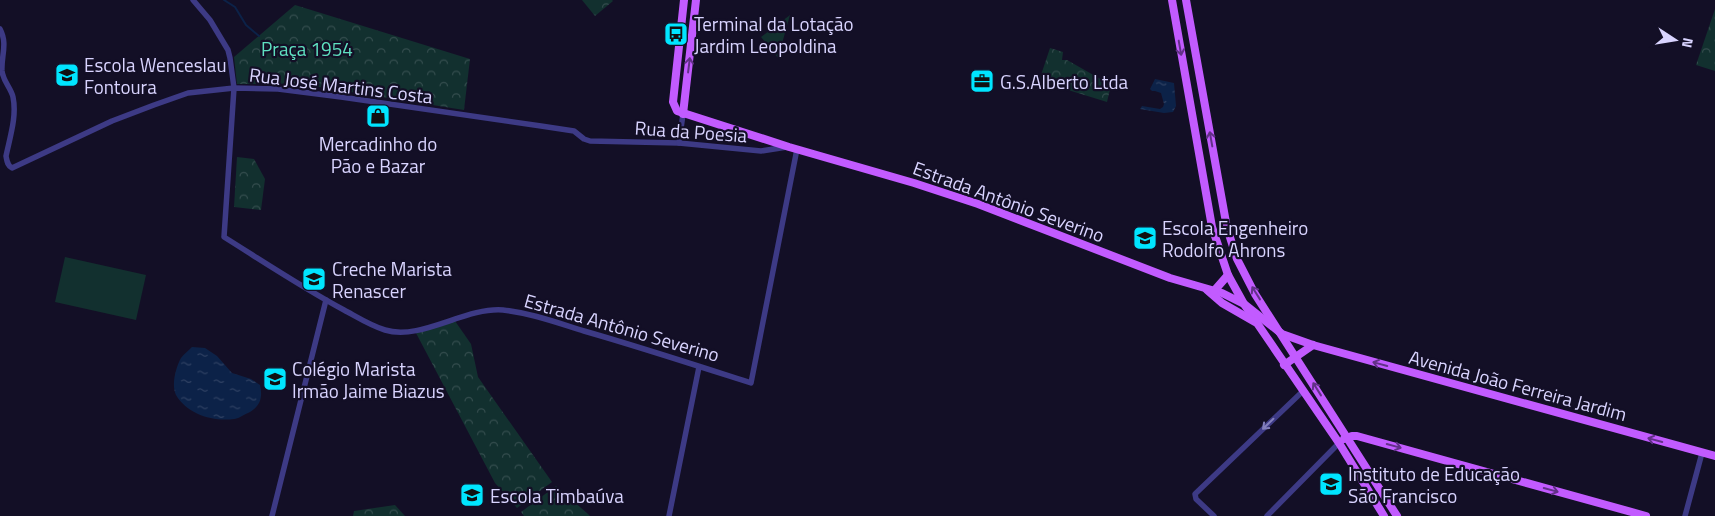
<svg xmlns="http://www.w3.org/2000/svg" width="1715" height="516" font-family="'Titillium Web',sans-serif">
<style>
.grass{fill:#12302f}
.park{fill:url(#park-crowns)}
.water{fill:url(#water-ripples)}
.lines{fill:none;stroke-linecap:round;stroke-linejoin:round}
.stream{stroke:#0c2248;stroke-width:2}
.minor{stroke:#3d3a85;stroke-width:5.5}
.major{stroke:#c25bff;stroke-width:8}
.oneway{stroke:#623188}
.oneway2{stroke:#837fbc}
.labels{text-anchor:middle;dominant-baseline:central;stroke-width:4.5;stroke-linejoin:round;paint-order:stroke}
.poi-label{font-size:19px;fill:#d9d4ff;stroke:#130f26;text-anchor:start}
.park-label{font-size:19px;fill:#5fe0c0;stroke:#130f26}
.street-label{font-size:19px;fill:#d9d4ff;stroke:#130f26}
</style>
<defs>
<pattern id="park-crowns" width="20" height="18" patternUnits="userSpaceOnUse" patternTransform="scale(1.25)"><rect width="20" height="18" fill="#12302f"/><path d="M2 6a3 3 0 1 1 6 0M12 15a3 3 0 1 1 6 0" fill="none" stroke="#344d4e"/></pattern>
<pattern id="water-ripples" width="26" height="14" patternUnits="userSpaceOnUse" patternTransform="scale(1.25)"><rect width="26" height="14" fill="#0c2248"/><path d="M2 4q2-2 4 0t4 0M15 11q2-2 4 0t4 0" fill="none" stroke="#2f4163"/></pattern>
</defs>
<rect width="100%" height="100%" fill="#130f26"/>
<g class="grass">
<polygon points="790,15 778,58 761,37"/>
<polygon points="65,257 146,275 136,320 55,302"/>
</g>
<g class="park">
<polygon points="582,0 612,0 613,1 595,16"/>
<polygon points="295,5 470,59 464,110 300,84 237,84 234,57"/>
<polygon points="1715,9 1715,71 1696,65"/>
<polygon points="1050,48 1063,52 1062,60 1067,60 1111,85 1107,102 1039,81"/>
<polygon points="237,157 254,159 265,179 261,210 234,207"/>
<polygon points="455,321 471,344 478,377 552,482 517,508 495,483 416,333"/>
<polygon points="556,486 588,514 590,516 524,516 521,512"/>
<polygon points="395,505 405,516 353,516 354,511"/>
</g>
<g class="water">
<polygon points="1155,79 1174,83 1176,106 1173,112 1164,113 1140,109 1142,106 1160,109 1163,107 1164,104 1161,93 1155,91 1152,91 1150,89"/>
<path d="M192 347 205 348 217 356 232 373 251 379 260 385C263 398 260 407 248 413 243 415 238 419 234 419 213 422 187 414 176 395 171 385 176 367 181 358 184 354 189 350 192 347Z"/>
</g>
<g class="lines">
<polyline class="stream" points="224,0 235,7 246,25 259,36"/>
<g class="minor">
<path d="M193 0 210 20 228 50 230 58 234 88 224 237C264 262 303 288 344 310 357 317 371 326 385 330 421 341 465 307 503 310 531 313 558 323 584 331 640 347 695 365 751 383L797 149"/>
<path d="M0 29C8 44 1 56 2 71 3 81 11 88 13 97 17 116 10 137 6 156 7 161 7 165 12 168L112 121 154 105 188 93 234 88 278 89 341 97 541 126 574 131 584 139 590 141 679 143 761 151 787 147"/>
<polyline points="679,143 683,114"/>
<polyline points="272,516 326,300"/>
<polyline points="669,516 699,367"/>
<polyline points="1214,516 1196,499 1195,494 1303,391"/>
<polyline points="1267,516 1339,443"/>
<polyline points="1685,516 1702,453"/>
</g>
<g class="major">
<polyline points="684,0 673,102 677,111 789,147 914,183 978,204 1170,278 1222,293 1244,304 1282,334 1313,345 1715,456"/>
<polyline points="1172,0 1212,227 1228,275 1244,304 1339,443 1384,516"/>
<polyline points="1186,0 1227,228 1237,259 1255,294 1397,516"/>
<polyline points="683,114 696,0"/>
<polyline points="1207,290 1222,303 1255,322"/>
<polyline points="1214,291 1228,275"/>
<polyline points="1284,365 1313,345"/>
<polyline points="1344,439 1352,436 1357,436 1646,516"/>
</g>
</g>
<defs><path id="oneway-shaft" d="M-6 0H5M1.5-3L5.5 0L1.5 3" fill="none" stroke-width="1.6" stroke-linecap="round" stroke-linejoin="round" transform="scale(1.25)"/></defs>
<g class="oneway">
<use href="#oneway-shaft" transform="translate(1180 48) rotate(80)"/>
<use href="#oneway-shaft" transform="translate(689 65) rotate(-83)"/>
<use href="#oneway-shaft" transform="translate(1211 139) rotate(-100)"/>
<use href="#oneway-shaft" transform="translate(1256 293) rotate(-122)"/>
<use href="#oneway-shaft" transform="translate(1380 364) rotate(-165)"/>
<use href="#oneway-shaft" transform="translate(1317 389) rotate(-122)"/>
<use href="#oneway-shaft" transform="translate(1655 440) rotate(-165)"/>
<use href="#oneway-shaft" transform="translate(1394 446) rotate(15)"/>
<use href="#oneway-shaft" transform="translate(1551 490) rotate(15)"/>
</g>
<use class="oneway2" href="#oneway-shaft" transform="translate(1268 424) rotate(136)"/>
<defs>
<g id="bus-square" transform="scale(1.25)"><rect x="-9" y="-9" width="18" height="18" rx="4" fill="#00e5ff" stroke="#130f26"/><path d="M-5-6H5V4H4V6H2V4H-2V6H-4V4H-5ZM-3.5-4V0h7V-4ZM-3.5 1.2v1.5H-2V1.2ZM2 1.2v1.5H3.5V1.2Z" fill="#111"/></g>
<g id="school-square" transform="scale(1.25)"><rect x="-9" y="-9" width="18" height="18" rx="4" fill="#00e5ff" stroke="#130f26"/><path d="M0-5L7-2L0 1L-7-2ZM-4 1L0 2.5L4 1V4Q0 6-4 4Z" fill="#111"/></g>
<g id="office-square" transform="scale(1.25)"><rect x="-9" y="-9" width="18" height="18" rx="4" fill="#00e5ff" stroke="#130f26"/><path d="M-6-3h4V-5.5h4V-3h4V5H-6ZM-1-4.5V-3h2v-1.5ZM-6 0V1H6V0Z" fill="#111"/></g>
<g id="shop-square" transform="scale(1.25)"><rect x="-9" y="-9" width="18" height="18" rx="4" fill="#00e5ff" stroke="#130f26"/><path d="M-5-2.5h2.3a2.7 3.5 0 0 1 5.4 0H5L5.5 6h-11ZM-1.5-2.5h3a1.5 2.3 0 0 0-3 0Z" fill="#111"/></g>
<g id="university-square" transform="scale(1.25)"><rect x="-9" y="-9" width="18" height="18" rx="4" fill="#00e5ff" stroke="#130f26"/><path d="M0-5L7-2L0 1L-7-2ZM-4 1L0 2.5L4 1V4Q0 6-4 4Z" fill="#111"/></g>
</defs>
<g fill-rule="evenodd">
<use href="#bus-square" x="676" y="34"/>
<use href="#school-square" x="67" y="75"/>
<use href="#office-square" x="982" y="81"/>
<use href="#shop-square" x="378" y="116"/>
<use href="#school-square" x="1145" y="238"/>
<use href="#school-square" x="314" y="279"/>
<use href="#school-square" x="275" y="379"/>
<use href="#university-square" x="1331" y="484"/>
<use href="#school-square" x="472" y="495"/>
</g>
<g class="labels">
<g class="poi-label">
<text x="694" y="23">Terminal da Lotação<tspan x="694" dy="22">Jardim Leopoldina</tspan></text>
<text x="84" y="64">Escola Wenceslau<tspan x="84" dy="22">Fontoura</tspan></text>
<text x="1000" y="81">G.S.Alberto Ltda</text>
<text x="378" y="143" text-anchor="middle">Mercadinho do<tspan x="378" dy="22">Pão e Bazar</tspan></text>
<text x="1162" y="227">Escola Engenheiro<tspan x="1162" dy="22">Rodolfo Ahrons</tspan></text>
<text x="332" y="268">Creche Marista<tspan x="332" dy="22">Renascer</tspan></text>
<text x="292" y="368">Colégio Marista<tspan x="292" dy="22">Irmão Jaime Biazus</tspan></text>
<text x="1348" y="473">Instituto de Educação<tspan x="1348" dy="22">São Francisco</tspan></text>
<text x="490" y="495">Escola Timbaúva</text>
</g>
<g class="park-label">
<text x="307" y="48">Praça 1954</text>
</g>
<g class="street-label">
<text transform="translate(341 85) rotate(7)">Rua José Martins Costa</text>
<text transform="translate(691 131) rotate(4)">Rua da Poesia</text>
<text transform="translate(1009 201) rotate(20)">Estrada Antônio Severino</text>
<text transform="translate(622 327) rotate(16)">Estrada Antônio Severino</text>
<text transform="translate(1518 385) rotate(15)">Avenida João Ferreira Jardim</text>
</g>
</g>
<g transform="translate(1675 40) rotate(102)" stroke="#130f26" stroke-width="4" paint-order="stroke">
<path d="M0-4L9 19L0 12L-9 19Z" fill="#d9d4ff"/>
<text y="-8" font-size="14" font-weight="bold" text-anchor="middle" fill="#d9d4ff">N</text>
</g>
</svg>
